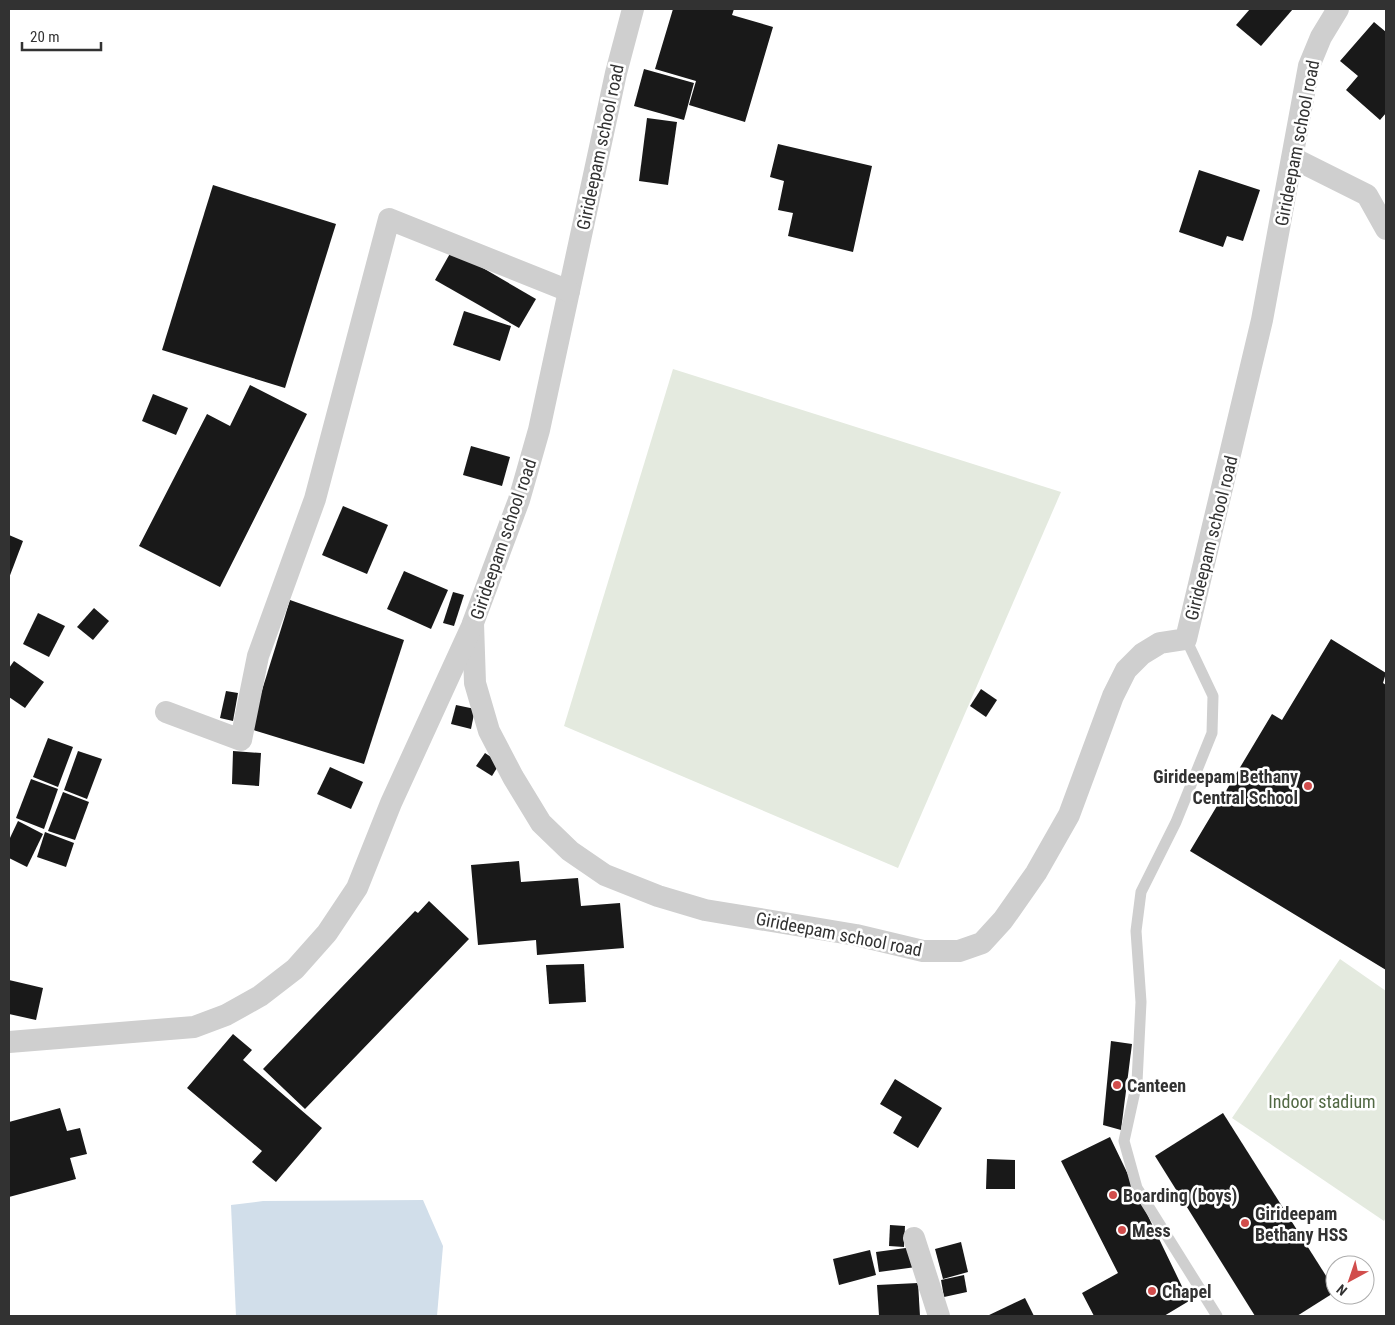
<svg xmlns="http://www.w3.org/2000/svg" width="1395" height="1325" font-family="'Roboto Condensed',sans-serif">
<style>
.green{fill:#e4eadf}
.water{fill:#d1deea}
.building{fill:#191919}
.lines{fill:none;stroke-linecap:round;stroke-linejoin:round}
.service{stroke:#cfcfcf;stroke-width:11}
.minor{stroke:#cfcfcf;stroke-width:22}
.poi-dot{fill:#d14d4c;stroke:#fff;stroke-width:2}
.labels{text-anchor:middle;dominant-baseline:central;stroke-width:5;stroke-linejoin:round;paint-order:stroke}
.street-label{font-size:18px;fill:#323232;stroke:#fff}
.poi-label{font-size:18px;font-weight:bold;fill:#323232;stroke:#fff;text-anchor:start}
.park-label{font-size:18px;fill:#526944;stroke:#fff}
</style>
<rect width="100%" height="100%" fill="#fff"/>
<g class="green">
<polygon points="673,369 1061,492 898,868 564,726"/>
<polygon points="1340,959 1386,991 1386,1217 1384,1221 1232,1118"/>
</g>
<polygon class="water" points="423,1200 443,1246 437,1316 236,1316 231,1205 263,1201"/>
<g class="building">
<polygon points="673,9 734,9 732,15 773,27 745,122 689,105 696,81 655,69"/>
<polygon points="1250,9 1293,9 1261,46 1236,25"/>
<polygon points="1374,22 1386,32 1386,113 1380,120 1346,90 1358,76 1340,61"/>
<polygon points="644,69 694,83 684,120 634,106"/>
<polygon points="647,118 677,122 668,185 639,181"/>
<polygon points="778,144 872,166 853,252 788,236 793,213 778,210 784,181 770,177"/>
<polygon points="1199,170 1260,190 1243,241 1227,236 1223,247 1179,232"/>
<polygon points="213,185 336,224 285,388 162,350"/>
<polygon points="452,250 536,299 519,328 435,280"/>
<polygon points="464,311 511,326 500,361 453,345"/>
<polygon points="250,385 307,414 220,587 139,546 207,414 230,426"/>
<polygon points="153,394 188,408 176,435 142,421"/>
<polygon points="471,446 510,457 502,486 463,475"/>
<polygon points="343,506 388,525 367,574 322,555"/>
<polygon points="9,535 23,541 9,578"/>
<polygon points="404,571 448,590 431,629 387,609"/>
<polygon points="453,592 464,595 454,626 443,623"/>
<polygon points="290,600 404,640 364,764 250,729"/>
<polygon points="94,608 109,621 93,640 77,627"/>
<polygon points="38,613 65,626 49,657 23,644"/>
<polygon points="1331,639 1386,673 1383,683 1386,685 1386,970 1190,851 1272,714 1282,720"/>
<polygon points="14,661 44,682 25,708 9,697 9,668"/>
<polygon points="981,689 997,700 986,717 970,706"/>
<polygon points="226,691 238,693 233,721 220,718"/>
<polygon points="456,705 475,709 471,729 451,724"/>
<polygon points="48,738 73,747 58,787 33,777"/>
<polygon points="78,751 102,759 87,799 64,790"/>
<polygon points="233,751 261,753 259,786 232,784"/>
<polygon points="485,753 500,763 492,776 476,766"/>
<polygon points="330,767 363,782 351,809 317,794"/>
<polygon points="31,779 58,789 44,829 16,818"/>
<polygon points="63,792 89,802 75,840 48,831"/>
<polygon points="18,821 43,834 27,867 9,858 9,840"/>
<polygon points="45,832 74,843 66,867 37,857"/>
<polygon points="519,861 521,882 578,878 581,906 620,903 624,948 537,955 536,940 478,945 471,865"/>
<polygon points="429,901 469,939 305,1109 263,1069 415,911 418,913"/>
<polygon points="584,964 586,1002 549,1004 546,965"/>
<polygon points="9,980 43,988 36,1020 9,1014"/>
<polygon points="233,1034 252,1050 243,1060 322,1128 276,1182 252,1162 262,1151 187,1088"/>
<polygon points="1111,1041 1132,1044 1121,1130 1103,1125"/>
<polygon points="895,1079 942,1108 918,1148 893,1133 902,1117 880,1104"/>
<polygon points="60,1108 67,1131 80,1128 87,1154 70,1158 76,1179 9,1197 9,1122"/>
<polygon points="1223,1113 1335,1290 1335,1292 1297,1316 1255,1316 1155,1156"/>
<polygon points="1110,1137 1189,1301 1164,1316 1094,1316 1082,1293 1118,1273 1061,1161"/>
<polygon points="987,1159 1015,1160 1015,1189 986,1189"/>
<polygon points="890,1225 905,1226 904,1247 889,1246"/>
<polygon points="961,1242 968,1272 943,1279 935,1249"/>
<polygon points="913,1247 916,1267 879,1272 876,1252"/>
<polygon points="870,1250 876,1275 839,1285 833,1259"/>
<polygon points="964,1275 967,1292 944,1297 941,1280"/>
<polygon points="918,1283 920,1316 879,1316 877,1285"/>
<polygon points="1025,1298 1034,1316 987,1316"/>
</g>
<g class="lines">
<polyline class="service" points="1186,639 1213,696 1212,733 1176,822 1141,892 1136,931 1141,1002 1137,1082 1124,1141 1137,1188 1217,1316"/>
<g class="minor">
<polyline points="633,9 616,73 539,430 519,500 473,623 475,683 489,731 513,777 541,823 570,851 605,875 658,896 705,910 856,935 923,951 959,951 982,943 1003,920 1036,873 1069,815 1113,696 1126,670 1142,654 1160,643 1186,639 1262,320 1309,66 1321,37 1338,9"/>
<polyline points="1293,158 1367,195 1386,229"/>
<polyline points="166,712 241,740 258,656 315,499 389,219 569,291"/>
<polyline points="9,1042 194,1027 226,1015 260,996 295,969 327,933 357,888 391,803 472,626"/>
<polyline points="914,1238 939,1316"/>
</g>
</g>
<g class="poi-dot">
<circle cx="1308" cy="786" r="5"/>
<circle cx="1117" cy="1085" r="5"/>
<circle cx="1113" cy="1195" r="5"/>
<circle cx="1245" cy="1223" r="5"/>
<circle cx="1122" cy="1230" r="5"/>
<circle cx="1152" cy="1291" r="5"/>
</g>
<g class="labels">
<g class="street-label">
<text transform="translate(1297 143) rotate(-79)">Girideepam school road</text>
<text transform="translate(600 147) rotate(-78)">Girideepam school road</text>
<text transform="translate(1211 538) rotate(-76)">Girideepam school road</text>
<text transform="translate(503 539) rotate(-71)">Girideepam school road</text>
<text transform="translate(839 934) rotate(11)">Girideepam school road</text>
</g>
<g class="poi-label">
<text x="1298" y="776" text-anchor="end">Girideepam Bethany<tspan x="1298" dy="21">Central School</tspan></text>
<text x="1127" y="1085">Canteen</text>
<text x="1123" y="1195">Boarding (boys)</text>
<text x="1255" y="1213">Girideepam<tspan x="1255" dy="21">Bethany HSS</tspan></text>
<text x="1132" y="1230">Mess</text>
<text x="1162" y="1291">Chapel</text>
</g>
<g class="park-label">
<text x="1322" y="1101">Indoor stadium</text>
</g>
</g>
<rect width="1395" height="1325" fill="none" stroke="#323232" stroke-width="20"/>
<g transform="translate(1350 1280) rotate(220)"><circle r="24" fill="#ffffff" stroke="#adadad"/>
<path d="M0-4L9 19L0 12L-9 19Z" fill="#d14d4c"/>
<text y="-8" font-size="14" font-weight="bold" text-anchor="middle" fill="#323232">N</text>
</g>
<path d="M22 42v8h79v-8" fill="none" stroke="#323232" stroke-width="2.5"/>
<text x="30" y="42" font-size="15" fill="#323232" stroke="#ffffff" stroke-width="4" paint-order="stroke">20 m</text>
</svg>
